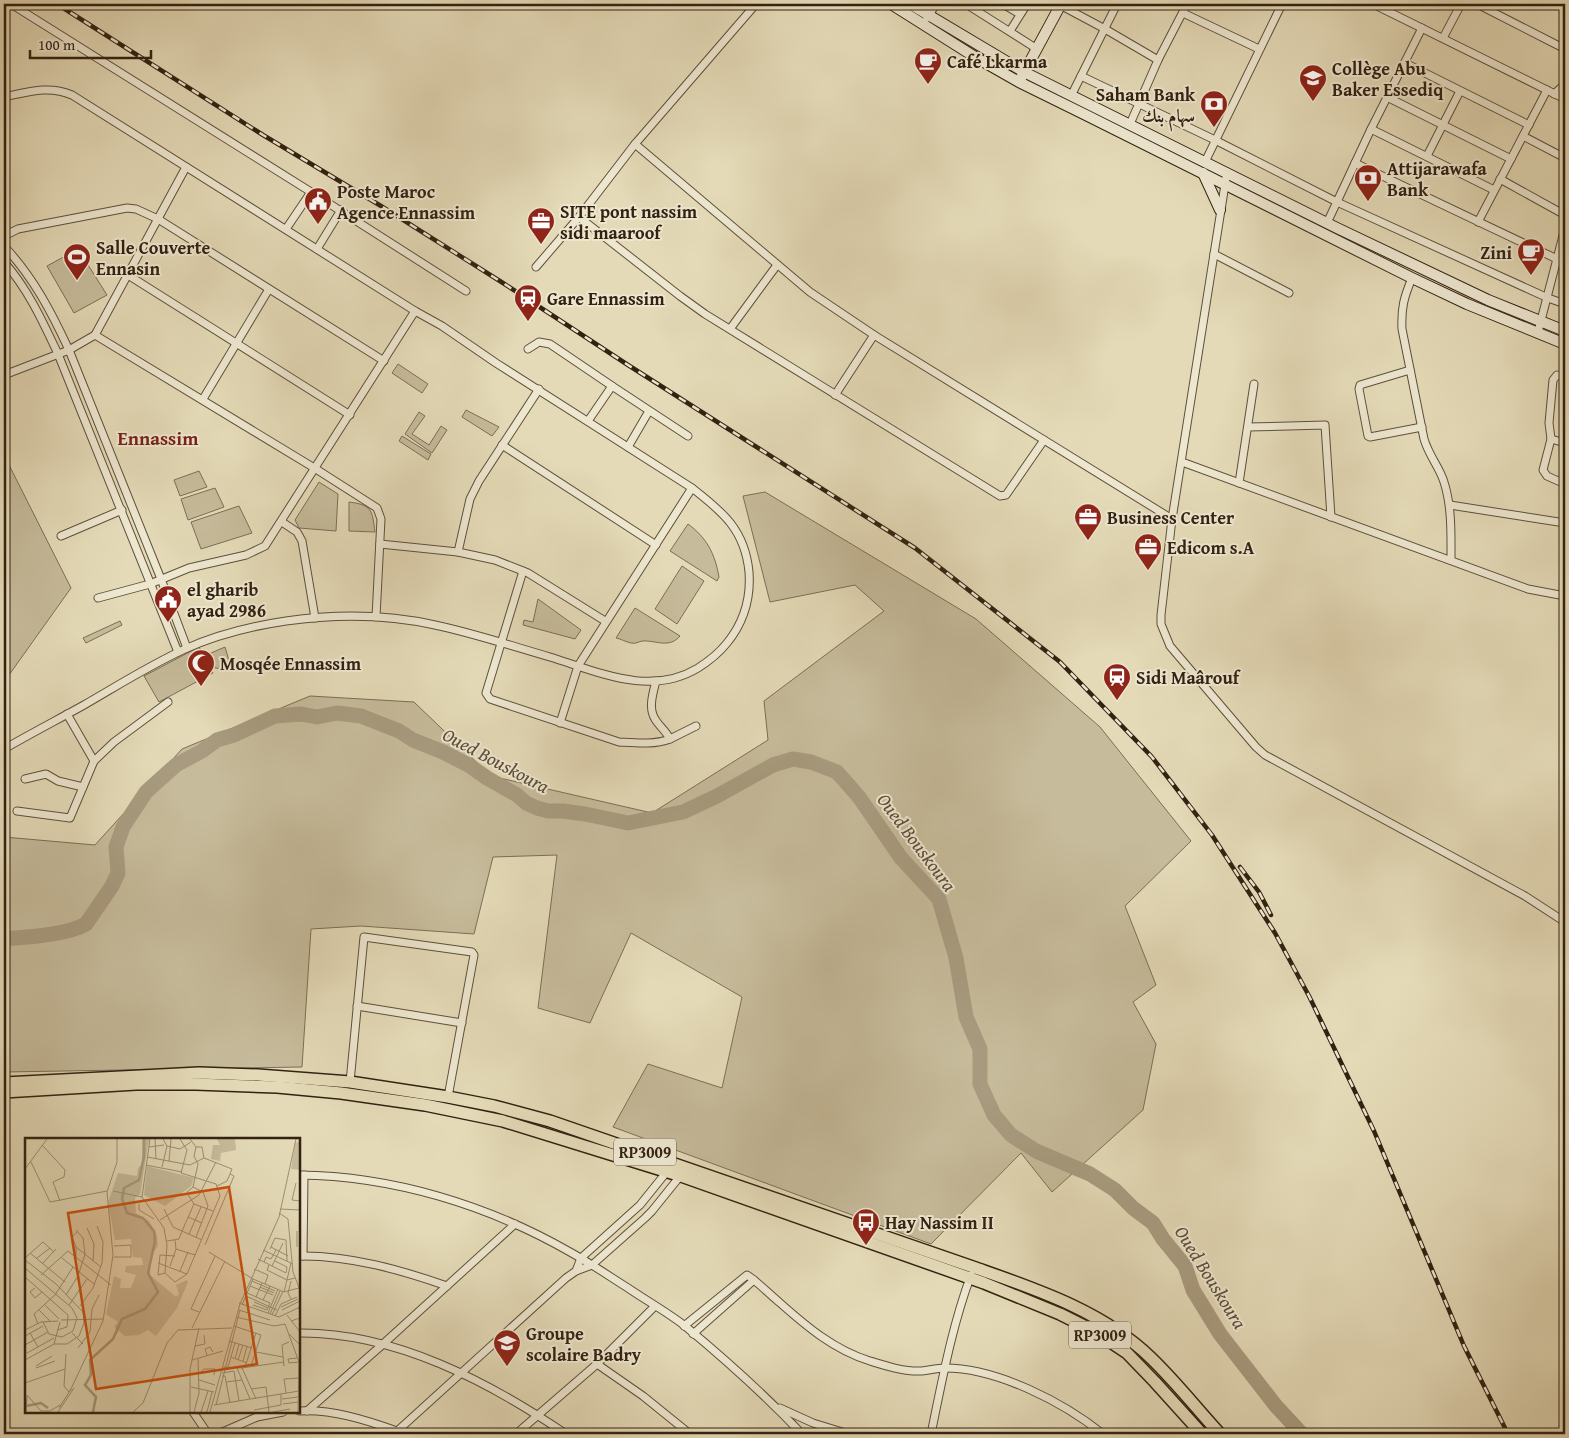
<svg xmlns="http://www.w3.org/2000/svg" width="1569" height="1438" font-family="'Gentium Book Plus',Amiri,serif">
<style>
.green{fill:#c6bb9b;stroke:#7c6e56}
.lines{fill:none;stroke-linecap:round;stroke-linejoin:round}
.river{stroke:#a89b7f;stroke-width:15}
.street-casing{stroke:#5f4f3a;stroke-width:9}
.secondary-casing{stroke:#332111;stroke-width:12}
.primary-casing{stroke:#332111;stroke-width:14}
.street{stroke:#ede7d0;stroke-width:7}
.secondary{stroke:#ede7d0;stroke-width:10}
.primary{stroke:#e4dab7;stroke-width:11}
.rail-casing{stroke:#332111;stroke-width:4.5}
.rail{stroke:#ede7d0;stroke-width:2.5;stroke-dasharray:8;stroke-linecap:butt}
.labels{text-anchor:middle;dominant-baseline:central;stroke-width:4;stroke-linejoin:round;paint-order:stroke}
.shield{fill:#ede7d0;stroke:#6b5c4a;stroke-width:1}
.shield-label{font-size:16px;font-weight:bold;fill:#332111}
.poi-label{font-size:18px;font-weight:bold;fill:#332111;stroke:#ede7d0;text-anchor:start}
.neighbourhood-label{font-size:19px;font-weight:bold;fill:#7a1f14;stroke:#ede7d0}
.water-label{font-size:19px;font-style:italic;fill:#5c4c38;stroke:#ede7d0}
.inset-river{fill:none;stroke:#a89b7f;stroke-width:2.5}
.inset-road{fill:none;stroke:#9d9075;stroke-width:1}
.view{fill:#cd510d;fill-opacity:0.15;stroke:#cd510d;stroke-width:2.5}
.inset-edge{fill:none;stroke:#332111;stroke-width:2.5}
</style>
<rect width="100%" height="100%" fill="#e4dab7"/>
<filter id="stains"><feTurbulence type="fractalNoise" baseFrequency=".004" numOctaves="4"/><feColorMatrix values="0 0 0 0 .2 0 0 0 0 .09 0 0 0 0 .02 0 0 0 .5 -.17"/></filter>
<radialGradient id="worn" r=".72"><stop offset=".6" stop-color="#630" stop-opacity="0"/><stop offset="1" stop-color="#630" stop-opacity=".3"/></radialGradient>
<g class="green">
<polygon points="78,249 107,295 74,313 47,266"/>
<polygon points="398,364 428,384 422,393 392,373"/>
<polygon points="466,410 499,427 492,436 462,417"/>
<polygon points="419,412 425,416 412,434 429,445 441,426 447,430 432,453 405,434"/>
<polygon points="402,436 431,454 428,460 399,441"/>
<polygon points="4,455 71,588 4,682"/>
<polygon points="199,471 207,487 180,496 174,480"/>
<polygon points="319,482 338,494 336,531 299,528 295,520"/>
<polygon points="215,488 224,507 188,520 181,499"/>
<polygon points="765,492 976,619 1100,727 1191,841 1125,906 1156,985 1133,1002 1156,1044 1143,1110 1052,1192 1021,1153 931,1244 613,1127 648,1064 722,1088 742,997 631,933 590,1023 538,1008 557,855 493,857 474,934 361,926 311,929 302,1067 4,1072 4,837 95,845 182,749 310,696 414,702 491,776 652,813 768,740 764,701 884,611 855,585 770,602 743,496"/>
<path d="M349 502C373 505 372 511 375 532L349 531Z"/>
<polygon points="239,506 252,533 201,549 191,522"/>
<path d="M688 524C707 538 715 554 719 577L717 581 670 551Z"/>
<polygon points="682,566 704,581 677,624 655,609"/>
<polygon points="538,599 581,630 575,639 523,625 524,620 533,622"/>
<path d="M635 608 680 636C669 649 656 640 642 641 638 642 636 644 631 643 626 642 621 639 616 638Z"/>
<polygon points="120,621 122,625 86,643 83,638"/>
<polygon points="199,647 204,656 225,647 230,664 222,669 210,667 213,673 159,702 144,676"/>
</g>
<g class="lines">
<path class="river" d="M4 939C27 937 67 935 86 924L112 886 118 873 116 847 123 827 146 792 176 765 202 751 217 740 234 735 275 716 301 714 317 717 337 713 361 716 399 731 413 740 443 752 470 766 487 778 517 795 526 803 537 808 548 811H563L585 814 628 823 683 812 717 796 773 765 793 759 811 762 837 772 859 797 901 858 939 899 956 958 966 1017 980 1049V1084L994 1115 1011 1135 1036 1151 1090 1174 1115 1190 1133 1208 1153 1223 1163 1239 1185 1266 1193 1290 1220 1334 1276 1406 1302 1434"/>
<g class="street-casing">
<g id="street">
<polyline points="11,4 311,192 466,291"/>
<polyline points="966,4 1037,49"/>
<polyline points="1003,4 1020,14"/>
<polyline points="1373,4 1565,99"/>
<polyline points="1477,4 1565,49"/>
<polyline points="1060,5 1105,29 1158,60"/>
<polyline points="1183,13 1259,49"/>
<polyline points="927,18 936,4"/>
<polyline points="1010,31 1027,4"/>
<polyline points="1443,38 1461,4"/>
<polyline points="1405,63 1529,125"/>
<polyline points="1081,76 1215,140 1337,202 1548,298 1565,304"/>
<polyline points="1554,94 1565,84"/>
<polyline points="1071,96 1117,4"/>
<path d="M4 97C28 92 49 85 72 95L415 311 442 326 496 363 692 488C723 512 745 530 749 572 751 599 744 622 727 643 719 653 709 661 698 668 650 697 599 672 550 657 512 646 473 633 435 625 386 614 335 614 286 621 252 626 216 635 185 649 150 665 117 686 84 705 57 720 30 734 4 749"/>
<polyline points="1387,97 1511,159"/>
<polyline points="1130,124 1158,60 1187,4"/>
<polyline points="1371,129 1494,190"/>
<polyline points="1523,136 1565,158"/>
<polyline points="635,144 810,292 874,335 1172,519"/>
<polyline points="1427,156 1460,91"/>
<polyline points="1205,162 1282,4"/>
<polyline points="1355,163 1557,259"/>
<polyline points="1227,172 1172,519 1161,615 1161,624 1170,646 1256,747 1265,755 1525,896 1565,922"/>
<polyline points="1500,179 1565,215"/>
<polyline points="579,217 680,296 705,314 1000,496 1006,495 1044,440"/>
<polyline points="1478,222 1547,90"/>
<polyline points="1327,223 1371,129 1422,28"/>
<polyline points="286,229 311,192"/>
<polyline points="4,236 18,229 127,208 136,209 158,219 384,361"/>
<path d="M4 246C33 277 51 311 69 350L161 579 187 648"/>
<polyline points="317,249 341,210"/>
<polyline points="1214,254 1289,293"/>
<path d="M4 262C28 289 43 322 58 354L178 652"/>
<polyline points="536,267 579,217 635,144 756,4"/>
<polyline points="128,275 350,415"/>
<path d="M1412 278C1404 297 1401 308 1402 329L1424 439C1429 456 1440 468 1444 482 1452 507 1451 534 1451 560"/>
<polyline points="730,329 777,265"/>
<polyline points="1538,332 1565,228"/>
<polyline points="95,335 186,167"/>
<polyline points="528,349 539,342 550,344 612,386"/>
<polyline points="1410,370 1360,385 1359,389 1368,436 1370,437 1422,427"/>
<polyline points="4,375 69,350 95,335 316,469 377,508 381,519 376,617"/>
<polyline points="1565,377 1557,375 1553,380 1549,423 1551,439 1543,470 1547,476 1565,484"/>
<polyline points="835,395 874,335"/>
<polyline points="203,399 269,289"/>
<polyline points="588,421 612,386 688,436"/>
<polyline points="1248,427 1325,425 1331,517"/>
<polyline points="1551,439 1565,443"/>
<polyline points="502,445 656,545"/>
<polyline points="628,447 649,411"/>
<polyline points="1182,462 1528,589 1565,596"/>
<polyline points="1239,483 1254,384"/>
<polyline points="1450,505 1565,523"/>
<polyline points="282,522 297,532 302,541 315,618"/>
<polyline points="61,536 122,510"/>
<polyline points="380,544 458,552 470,499 479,481 539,389"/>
<polyline points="458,552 495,560 528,573 605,621"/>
<path d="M523 571 486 693 490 699 619 742C636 743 654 745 670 739 666 731 659 726 655 719 648 708 653 693 656 681"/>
<polyline points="98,598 150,584 189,568 246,555 265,546 415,311"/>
<polyline points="67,714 94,761"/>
<polyline points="560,723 578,666 692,488"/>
<polyline points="670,739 696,726"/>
<polyline points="25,779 46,774 58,781 83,787"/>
<polyline points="17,811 70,818 94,761 114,742 168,702"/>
<polyline points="357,1006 462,1023"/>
<polyline points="350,1082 364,937 472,952 474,955 448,1097"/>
<path d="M299 1175C393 1176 488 1205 570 1252 590 1263 609 1276 628 1288 647 1301 667 1312 685 1326 726 1360 766 1396 802 1434"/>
<path d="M299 1256C349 1255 401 1270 447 1286"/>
<polyline points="303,1256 304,1175"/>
<polyline points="576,1271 581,1258 640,1205 669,1169"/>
<path d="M684 1326 747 1275C758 1282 768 1293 779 1302 806 1326 834 1350 870 1361 886 1366 905 1372 922 1371 930 1370 937 1368 945 1368 997 1368 1063 1402 1103 1434"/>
<path d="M299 1333C395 1332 489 1382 566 1434"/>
<polyline points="693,1334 754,1280"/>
<polyline points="597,1364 643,1396 690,1434"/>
<polyline points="780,1408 813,1423 849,1434"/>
<path d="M299 1411C332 1409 366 1420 397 1431"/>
<polyline points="307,1411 382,1345 515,1224"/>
<polyline points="193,1412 208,1434"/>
<polyline points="218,1434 257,1417 283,1412"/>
<polyline points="394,1434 566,1278 576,1271 592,1265 645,1218 652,1211 681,1175"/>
<polyline points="516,1434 597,1364 655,1306"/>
<path d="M931 1434C942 1381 952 1326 971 1275"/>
</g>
</g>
<g class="secondary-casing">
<g id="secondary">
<polyline points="891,4 975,57 1019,82 1086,115 1412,278 1467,304 1565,344"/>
<polyline points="910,4 1024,72 1337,228 1488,300 1565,331"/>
<polyline points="1021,78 1061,4"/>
<polyline points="1203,173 1220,210"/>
</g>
</g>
<g class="primary-casing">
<g id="primary">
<path d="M4 1083 199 1073 258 1075 350 1082 448 1097 494 1106 550 1121 973 1267C1035 1289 1103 1311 1151 1358 1176 1382 1197 1409 1220 1434"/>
<polyline points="4,1092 136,1084 196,1084 277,1087 341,1093 425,1105 503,1121 681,1176 984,1283 1060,1314 1094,1331 1127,1353 1155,1382 1202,1434"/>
</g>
</g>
<use href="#street" class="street"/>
<use href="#secondary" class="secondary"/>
<use href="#primary" class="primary"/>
<g class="rail-casing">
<g id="rail">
<polyline points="57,4 263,135 381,206 503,283 628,365 915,548 1060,662 1152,757 1212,835 1275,933 1309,996 1374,1131 1464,1346 1508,1434"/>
<polyline points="1240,867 1259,892 1271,915"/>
</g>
</g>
<use href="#rail" class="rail"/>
</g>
<defs>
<g id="cafe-pin" transform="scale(1.4375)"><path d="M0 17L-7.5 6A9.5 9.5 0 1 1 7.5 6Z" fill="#8f2418" stroke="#ede7d0"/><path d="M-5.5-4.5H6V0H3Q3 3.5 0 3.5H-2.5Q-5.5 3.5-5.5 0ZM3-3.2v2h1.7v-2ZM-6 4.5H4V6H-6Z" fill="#fff"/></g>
<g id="school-pin" transform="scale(1.4375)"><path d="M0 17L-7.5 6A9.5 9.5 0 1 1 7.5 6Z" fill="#8f2418" stroke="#ede7d0"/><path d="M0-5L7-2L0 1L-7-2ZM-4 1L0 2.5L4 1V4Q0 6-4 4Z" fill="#fff"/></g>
<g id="bank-pin" transform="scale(1.4375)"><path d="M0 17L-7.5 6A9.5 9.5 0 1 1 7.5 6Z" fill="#8f2418" stroke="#ede7d0"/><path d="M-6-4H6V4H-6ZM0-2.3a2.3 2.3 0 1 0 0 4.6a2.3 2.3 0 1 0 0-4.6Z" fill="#fff"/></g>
<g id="civic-pin" transform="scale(1.4375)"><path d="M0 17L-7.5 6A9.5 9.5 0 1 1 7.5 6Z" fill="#8f2418" stroke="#ede7d0"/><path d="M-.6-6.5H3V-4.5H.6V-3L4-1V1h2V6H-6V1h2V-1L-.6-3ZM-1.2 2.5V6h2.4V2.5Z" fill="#fff"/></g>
<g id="office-pin" transform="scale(1.4375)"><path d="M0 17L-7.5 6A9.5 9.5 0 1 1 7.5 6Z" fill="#8f2418" stroke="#ede7d0"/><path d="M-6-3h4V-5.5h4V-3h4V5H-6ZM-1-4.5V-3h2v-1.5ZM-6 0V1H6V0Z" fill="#fff"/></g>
<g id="stadium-pin" transform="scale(1.4375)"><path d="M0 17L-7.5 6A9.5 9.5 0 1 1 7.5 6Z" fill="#8f2418" stroke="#ede7d0"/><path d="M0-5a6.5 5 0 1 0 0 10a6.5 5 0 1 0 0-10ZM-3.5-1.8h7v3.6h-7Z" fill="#fff"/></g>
<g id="station-pin" transform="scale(1.4375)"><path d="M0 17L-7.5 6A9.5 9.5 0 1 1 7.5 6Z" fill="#8f2418" stroke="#ede7d0"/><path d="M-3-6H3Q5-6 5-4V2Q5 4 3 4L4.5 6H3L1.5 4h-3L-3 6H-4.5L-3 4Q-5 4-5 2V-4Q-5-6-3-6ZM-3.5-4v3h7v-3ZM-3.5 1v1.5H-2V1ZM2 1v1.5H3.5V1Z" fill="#fff"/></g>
<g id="mosque-pin" transform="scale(1.4375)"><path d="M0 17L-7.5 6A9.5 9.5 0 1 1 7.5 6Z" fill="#8f2418" stroke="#ede7d0"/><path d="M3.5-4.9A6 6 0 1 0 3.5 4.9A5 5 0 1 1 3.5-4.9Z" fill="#fff"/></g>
<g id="bus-pin" transform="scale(1.4375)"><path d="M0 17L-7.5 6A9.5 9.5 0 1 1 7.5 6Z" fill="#8f2418" stroke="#ede7d0"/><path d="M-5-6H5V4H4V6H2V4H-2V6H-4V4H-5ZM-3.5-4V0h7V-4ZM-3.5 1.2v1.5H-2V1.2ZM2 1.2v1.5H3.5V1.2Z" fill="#fff"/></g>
</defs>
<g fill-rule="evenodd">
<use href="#cafe-pin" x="928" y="61"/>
<use href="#school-pin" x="1313" y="78"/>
<use href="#bank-pin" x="1214" y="104"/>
<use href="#bank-pin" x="1368" y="178"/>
<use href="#civic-pin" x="318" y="201"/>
<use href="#office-pin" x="541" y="221"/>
<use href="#cafe-pin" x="1531" y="252"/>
<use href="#stadium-pin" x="77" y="257"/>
<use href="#station-pin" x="528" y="298"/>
<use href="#office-pin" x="1088" y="517"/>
<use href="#office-pin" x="1148" y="547"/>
<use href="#civic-pin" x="168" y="599"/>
<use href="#mosque-pin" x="201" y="663"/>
<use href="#station-pin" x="1117" y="677"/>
<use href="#bus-pin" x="866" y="1222"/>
<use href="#school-pin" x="507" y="1343"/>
</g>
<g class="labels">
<g class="shield">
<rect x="614" y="1138.5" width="62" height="27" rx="4"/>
<rect x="1069" y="1321.5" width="62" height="27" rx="4"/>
</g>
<g class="shield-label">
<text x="645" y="1152">RP3009</text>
<text x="1100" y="1335">RP3009</text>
</g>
<g class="poi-label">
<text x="947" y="61">Café Lkarma</text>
<text x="1332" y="68">Collège Abu<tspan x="1332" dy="21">Baker Essediq</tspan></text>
<text x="1195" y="94" text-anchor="end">Saham Bank<tspan x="1195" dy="21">سهام بنك</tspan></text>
<text x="1387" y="168">Attijarawafa<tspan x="1387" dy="21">Bank</tspan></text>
<text x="337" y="191">Poste Maroc<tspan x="337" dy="21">Agence Ennassim</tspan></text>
<text x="560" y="211">SITE pont nassim<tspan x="560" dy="21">sidi maaroof</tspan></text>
<text x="96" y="247">Salle Couverte<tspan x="96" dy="21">Ennasin</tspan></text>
<text x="1512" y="252" text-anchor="end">Zini</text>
<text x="547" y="298">Gare Ennassim</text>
<text x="1107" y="517">Business Center</text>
<text x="1167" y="547">Edicom s.A</text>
<text x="187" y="589">el gharib<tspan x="187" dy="21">ayad 2986</tspan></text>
<text x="220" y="663">Mosqée Ennassim</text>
<text x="1136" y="677">Sidi Maârouf</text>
<text x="885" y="1222">Hay Nassim II</text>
<text x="526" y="1333">Groupe<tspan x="526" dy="21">scolaire Badry</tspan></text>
</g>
<g class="neighbourhood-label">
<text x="158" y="438">Ennassim</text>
</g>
<g class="water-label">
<text transform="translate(496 760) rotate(28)">Oued Bouskoura</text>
<text transform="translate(917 842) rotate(53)">Oued Bouskoura</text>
<text transform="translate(1211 1277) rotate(58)">Oued Bouskoura</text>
</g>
</g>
<g transform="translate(25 1138)">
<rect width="275" height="275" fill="#e4dab7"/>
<path d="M117 1H124L115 56 110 60 111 75 124 83 132 97 133 108 126 118 125 137 151 159 154 156 151 147 162 142 163 144 152 170 131 198 123 192 114 197 100 198 89 189 93 184 81 176 89 138 96 141 95 150H106L111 137 100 134 101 128 118 127 117 120 108 119 106 101 90 102 83 65 93 35 112 38 113 30 117 26ZM192 1H210L211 12 196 15 195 23 186 21 188 7H195ZM275 3V32L266 31 270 5ZM122 28 169 40 166 48 140 68 119 57Z" fill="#c6bb9b"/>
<path class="inset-river" d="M1 268 16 265 23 270M68 274 71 259 60 247 66 237 65 222 88 201 97 181 120 171 133 154 123 135 130 103 129 93 118 80 102 75 97 61 99 50 114 42 119 18V1"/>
<path class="inset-road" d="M125 1 117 59 139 90 142 107 140 135 150 144 162 136 195 58 191 46 156 35M130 1 131 21M155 1 162 12 156 35M165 1 171 9H177L179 20M17 7 40 32 39 39 28 44 35 63M142 8 155 11 166 4M124 9 139 7M122 19 165 27 179 20 207 31 202 43 192 48M144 23 146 1M6 24 25 64 82 53M121 27 157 34M137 29 142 8 138 1M0 31 22 1M271 45 267 62 275 63M168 49 178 54 183 68 171 99M88 53 117 59M162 54 168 49 173 26 169 18 171 9M114 66V72L129 81M169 66 188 73M139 71 148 89 177 102M255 71 275 72M254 75 263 81 268 134 275 152M163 79 177 85M135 82 174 57 191 24M62 90 69 106 68 123M164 96 176 69M150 102 151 111 170 117M142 103 154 101 157 93 169 66 162 55M180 107 209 38 205 36M89 108 106 107V119H89M51 109 76 129M246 109 263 118M272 109V93M245 111 250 100 261 102 262 123M238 112 268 126M184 114 228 141 259 154 274 150M5 115 40 144M51 119V109L47 99 53 93M0 120 18 104 29 114M12 120 25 110M37 120 69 146M233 121 261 135 262 129 250 123M0 122 31 146 58 174 59 185 54 198 42 206H29M239 124 241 119 246 121 251 112M133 125 162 136M17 126 31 111M244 127 242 132 262 142 270 140M145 128 151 111M247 128 258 105M0 130 47 170 52 180 48 193 37 199 24 196 18 184M229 131 243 137 240 146M155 133 163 114M140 135 133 137 135 117 150 118M16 137 43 113 86 147M0 139 43 177 42 189 32 192M227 143 250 153M225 148 248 157M235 149 249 155M10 150 5 154 10 160 17 154M220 154 238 162 245 148M259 154 266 125M41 157 53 138 60 116 58 100 51 92M221 158 252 172M231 159 237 145M266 161 263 155 266 143M229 164 243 170M214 165 254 179 275 169M20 167 34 181M44 167 62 141M217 167 228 141M228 167 242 172 245 165 238 162M55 168 68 150 77 125 78 104 72 88M256 169 273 161M14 172 25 183M214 172 245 182M257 172 275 163M174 174 166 171 190 118M243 175 253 151M245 176 255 153M247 177 258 153M262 177 275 194M250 178 256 166 272 159M211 179 249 188 260 186 274 224 273 274M36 182 78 181M266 183 275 180 274 169M13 186 9 176 30 157 48 129M209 188 236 197 226 228M167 190 200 123M0 192 16 184 33 183M5 195 13 209M47 195 58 206M264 196 275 207M0 198 18 188M204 203 227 210M0 207 23 194M170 208 180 206 179 197M53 210 65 194 67 171 74 157M231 214 258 219M2 215 29 200M41 216 39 248 44 254M182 217 180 211 185 209 188 214M206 219 222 225M272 220 263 221 264 225 275 224M210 221 214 206M0 222 29 206 35 184M167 222 198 213M213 222 218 207M218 223 222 208M11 228 27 218M259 228 257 207 264 204M198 229 217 230 259 224M203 229 210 205M220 229 231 195M11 230 30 223M212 230 225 261M217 230 231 261M197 235 209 233 214 263M174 236 179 231H190L189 237M197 238H200L205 265M174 242 190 247M201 244 217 242M0 245 40 231M166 249 189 254M226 251 241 249 244 274M45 253 78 183 88 117 82 54 92 24V1M261 255 259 241 274 240M2 257 16 273H25L35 267M257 261 273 259M258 266 273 264M189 267 274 253M191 267 215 172M34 270 46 251M229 272 256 267V256M1 274 2 258M33 274 49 250M108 274 118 265 142 205 153 192 207 190M165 274V231L174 190M169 274 174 255 173 221M176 274 183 253M182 274 187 254M185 274 215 166 254 79 271 1M248 274 265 271"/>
<path class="view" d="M204 49 232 226 71 251 43 75Z"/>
<rect width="275" height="275" class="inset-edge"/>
</g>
<rect width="1569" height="1438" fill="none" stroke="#e4dab7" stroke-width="20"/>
<rect x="5" y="5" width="1559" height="1428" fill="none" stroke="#332111" stroke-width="2.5"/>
<rect x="10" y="10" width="1549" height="1418" fill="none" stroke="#332111"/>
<path d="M30 50v8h121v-8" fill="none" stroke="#332111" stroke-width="2.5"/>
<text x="38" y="50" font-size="15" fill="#332111" stroke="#ede7d0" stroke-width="4" paint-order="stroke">100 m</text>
<rect width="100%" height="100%" filter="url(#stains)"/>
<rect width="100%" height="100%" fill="url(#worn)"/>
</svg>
